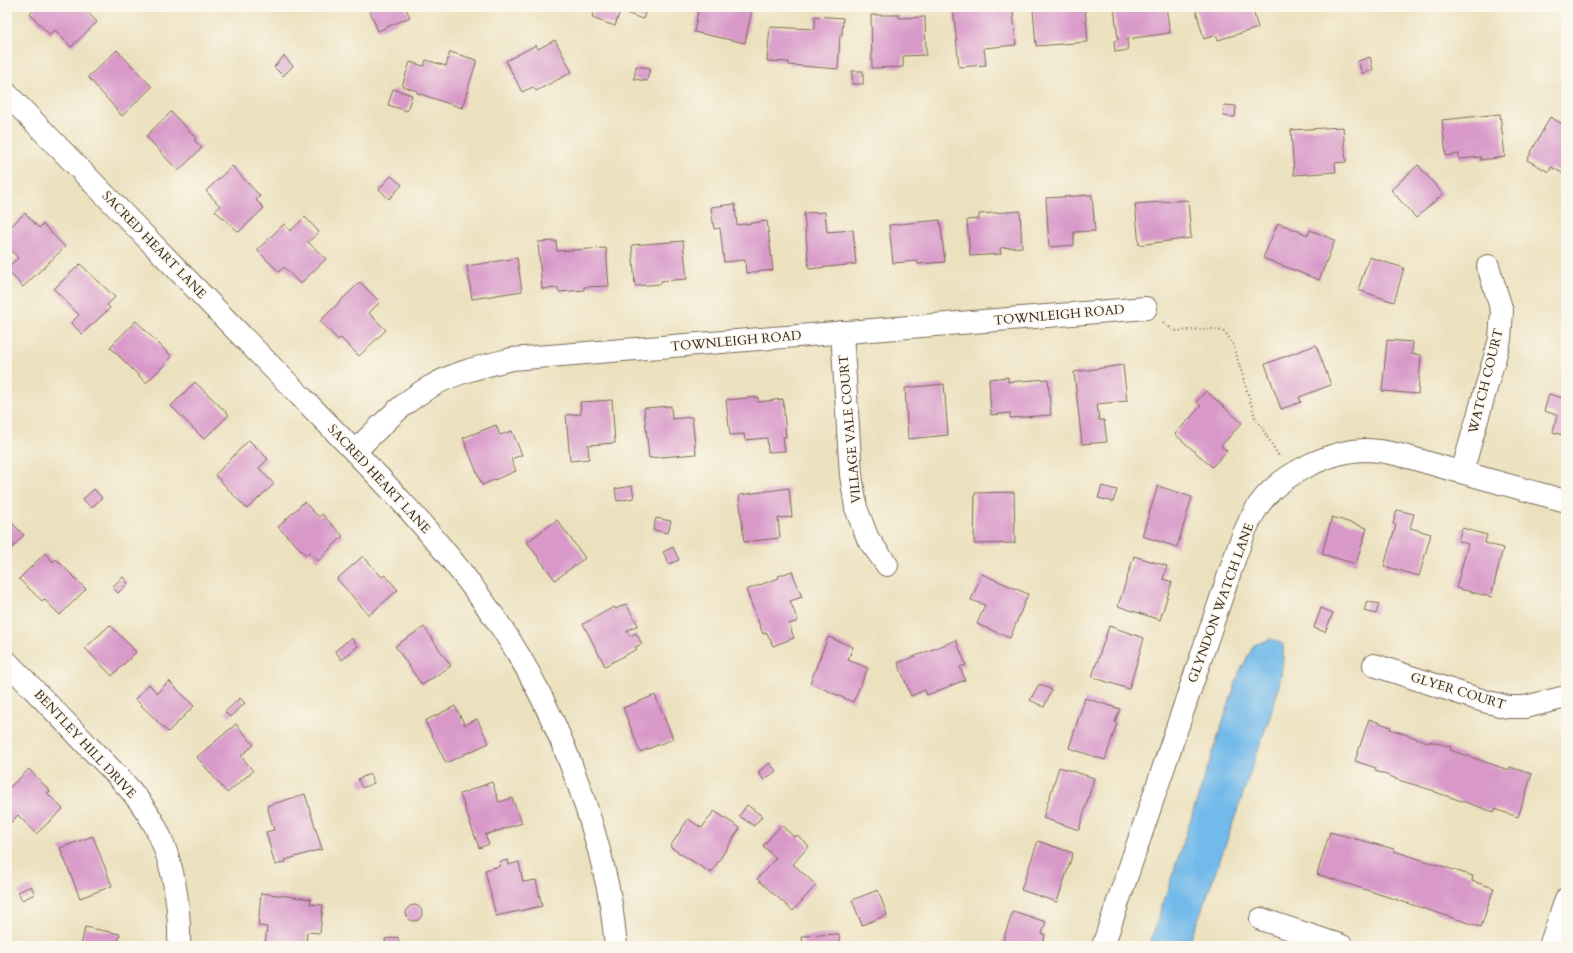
<svg xmlns="http://www.w3.org/2000/svg" width="1573" height="953" font-family="Cardo,serif">
<style>
.water{fill:#72baea;stroke:#567284}
.building{fill:#d899c9}
.lines{fill:none;stroke-linecap:round;stroke-linejoin:round}
.minor-casing{stroke:#796a56;stroke-width:24}
.path{stroke:#796a56;stroke-width:2.5;stroke-dasharray:1 3;stroke-linecap:butt}
.minor{stroke:#fff;stroke-width:22}
.labels{text-anchor:middle;dominant-baseline:central;stroke-width:3;stroke-linejoin:round;paint-order:stroke}
.street-label{font-size:13px;fill:#3b2a1e;stroke:#fbf7ec}
</style>
<rect width="100%" height="100%" fill="#fbf7ec"/>
<filter id="ink" filterUnits="userSpaceOnUse"><feTurbulence type="fractalNoise" baseFrequency=".025" numOctaves="2"/><feDisplacementMap in="SourceGraphic" scale="8" xChannelSelector="R" yChannelSelector="G"/><feConvolveMatrix kernelMatrix="1 2 1 2 8 2 1 2 1" color-interpolation-filters="sRGB"/></filter>
<filter id="wash" filterUnits="userSpaceOnUse"><feTurbulence type="fractalNoise" baseFrequency=".012" numOctaves="4" result="noise"/><feDisplacementMap in="SourceGraphic" scale="16" xChannelSelector="R" yChannelSelector="G"/><feGaussianBlur stdDeviation="0.9" result="paint"/><feColorMatrix in="noise" values="0 0 0 0 0 0 0 0 0 0 0 0 0 0 0 0 0 1.4 0 .05"/><feComposite in="paint" operator="in"/></filter>
<g filter="url(#wash)">
<rect width="100%" height="100%" fill="#ece1bf"/>
<path class="water" d="M1271 639 1283 644C1285 683 1268 721 1255 758 1234 821 1212 884 1188 946H1149L1239 673 1254 645Z"/>
<g id="blocks">
<g class="building">
<polygon points="37,7 83,7 97,22 71,47 55,30 50,35 30,14"/>
<polygon points="368,7 405,7 410,17 378,31"/>
<polygon points="595,7 647,7 643,19 620,11 615,26 592,18"/>
<polygon points="699,7 741,7 752,9 745,43 694,32"/>
<polygon points="953,7 1001,7 1001,12 1013,11 1016,45 984,48 986,65 959,67"/>
<polygon points="1052,7 1085,7 1088,42 1036,46 1033,9"/>
<polygon points="1114,7 1166,7 1170,33 1127,39 1128,50 1115,52 1114,41 1118,40"/>
<polygon points="1195,7 1252,7 1258,28 1218,40 1216,35 1204,39"/>
<polygon points="871,15 899,15 899,18 925,17 926,55 903,56 903,67 872,68"/>
<polygon points="815,16 843,18 842,35 840,35 838,69 789,65 789,62 767,61 770,27 815,29"/>
<polygon points="555,40 572,72 536,91 533,87 522,92 506,61 536,45 538,49"/>
<polygon points="117,50 152,87 122,116 88,77"/>
<polygon points="450,52 477,60 462,108 417,93 417,91 402,86 410,62 424,66 426,60 446,66"/>
<polygon points="284,56 293,66 283,76 274,67"/>
<polygon points="1370,57 1373,70 1362,73 1358,61"/>
<polygon points="636,66 650,68 647,81 634,79"/>
<rect x="852" y="71" width="11" height="13"/>
<polygon points="393,89 412,95 407,111 388,105"/>
<polygon points="1224,105 1236,106 1235,117 1223,116"/>
<polygon points="171,112 196,138 194,140 202,148 178,171 146,136"/>
<polygon points="1500,114 1505,157 1481,160 1481,157 1459,159 1459,154 1446,156 1442,120"/>
<polygon points="1550,117 1566,126 1566,175 1551,167 1549,172 1527,160"/>
<polygon points="1343,127 1346,162 1335,163 1336,172 1294,175 1291,130"/>
<polygon points="1418,165 1443,194 1416,218 1391,190"/>
<polygon points="232,166 260,196 256,200 264,208 239,232 215,211 220,206 206,191"/>
<polygon points="391,176 402,185 389,199 379,189"/>
<polygon points="1092,195 1095,231 1074,232 1074,245 1049,247 1046,198"/>
<polygon points="1188,200 1191,238 1139,245 1135,204"/>
<polygon points="735,204 737,225 767,221 773,270 746,273 745,260 724,262 720,228 714,229 711,207"/>
<polygon points="1020,211 1022,247 1000,248 1001,254 970,256 967,220 979,219 979,214"/>
<polygon points="825,212 827,232 853,230 856,264 809,269 804,213"/>
<polygon points="25,213 39,228 43,224 65,247 23,287 7,270 7,268 18,258 7,246 7,230"/>
<polygon points="305,217 319,232 308,242 326,259 300,284 284,267 279,272 257,250 284,224 290,231"/>
<polygon points="940,220 945,262 918,264 917,261 893,263 889,225"/>
<polygon points="1278,223 1308,235 1310,230 1335,240 1319,280 1263,258"/>
<polygon points="556,241 557,251 606,248 609,286 584,287 584,290 559,292 558,288 542,289 538,242"/>
<polygon points="683,241 687,279 661,281 661,284 635,286 632,245"/>
<polygon points="1369,257 1404,268 1394,302 1358,290"/>
<polygon points="517,258 522,291 472,299 467,266"/>
<polygon points="80,264 115,297 107,305 110,308 82,334 71,323 79,315 54,289"/>
<polygon points="360,282 380,302 369,313 386,330 359,356 341,338 338,340 320,321"/>
<polygon points="136,321 172,357 146,383 110,347"/>
<polygon points="1387,340 1413,342 1412,354 1421,355 1418,394 1382,391"/>
<polygon points="1316,345 1331,385 1299,397 1301,402 1281,409 1265,364"/>
<polygon points="1123,365 1127,401 1097,404 1099,420 1104,420 1107,442 1082,444 1074,372"/>
<polygon points="1008,377 1008,382 1048,379 1051,415 1010,418 1010,413 991,415 989,379"/>
<polygon points="195,382 229,415 204,439 171,406"/>
<polygon points="944,384 948,435 908,439 905,388"/>
<polygon points="1206,391 1242,423 1221,446 1227,451 1212,467 1175,434 1201,406 1196,402"/>
<polygon points="1549,394 1566,399 1566,436 1553,432 1557,415 1544,411"/>
<polygon points="758,397 758,402 783,399 786,437 783,437 785,451 768,452 767,438 745,440 744,434 730,435 726,400"/>
<polygon points="612,400 615,443 588,445 589,459 570,461 566,415 581,414 580,402"/>
<polygon points="671,406 672,419 692,417 696,454 649,458 644,408"/>
<polygon points="496,425 500,435 512,431 522,455 511,459 516,471 482,485 463,438"/>
<polygon points="249,440 268,459 259,468 274,484 247,509 215,475"/>
<polygon points="632,486 634,498 617,501 615,489"/>
<polygon points="1102,486 1117,490 1113,502 1098,498"/>
<polygon points="1158,486 1192,497 1177,547 1142,536"/>
<polygon points="789,488 792,517 778,518 780,538 744,542 739,495"/>
<polygon points="94,489 102,498 91,508 83,499"/>
<polygon points="1014,492 1015,543 974,544 975,493"/>
<polygon points="304,502 319,517 322,514 343,536 318,561 310,552 306,555 278,527"/>
<polygon points="1397,510 1414,514 1410,528 1431,534 1419,576 1384,566 1396,525 1393,524"/>
<polygon points="1332,517 1367,528 1356,564 1322,554"/>
<polygon points="7,518 24,535 7,553"/>
<polygon points="656,518 671,521 668,533 653,530"/>
<polygon points="557,520 585,558 555,580 527,542"/>
<polygon points="1462,528 1487,535 1485,543 1503,548 1491,597 1456,588 1468,544 1458,541"/>
<polygon points="673,547 679,560 669,564 663,552"/>
<polygon points="45,553 53,562 56,559 86,589 60,615 44,599 42,601 19,579"/>
<polygon points="363,556 382,577 385,575 398,590 369,615 337,579"/>
<polygon points="1134,556 1167,566 1163,579 1172,582 1160,620 1118,606"/>
<polygon points="792,571 802,597 790,601 798,621 789,624 794,638 773,646 767,633 763,634 746,590 779,578 778,576"/>
<polygon points="982,574 1028,594 1010,638 977,624 985,605 971,600"/>
<polygon points="123,577 128,583 118,593 112,587"/>
<polygon points="1367,601 1379,604 1376,614 1364,611"/>
<polygon points="626,604 638,625 627,631 630,636 636,633 642,644 635,647 637,649 605,666 583,624 614,607 616,609"/>
<polygon points="1321,608 1333,613 1325,632 1314,628"/>
<polygon points="110,625 136,652 112,676 85,648"/>
<polygon points="1109,626 1144,638 1129,689 1092,677"/>
<polygon points="424,627 451,666 422,685 395,646"/>
<polygon points="828,637 853,647 848,660 868,668 853,702 810,683"/>
<polygon points="351,638 358,646 342,660 335,651"/>
<polygon points="956,640 966,665 960,667 965,680 927,695 925,690 911,696 898,663"/>
<polygon points="169,681 194,706 168,732 135,699 149,684 157,693"/>
<polygon points="1039,684 1052,690 1044,707 1030,700"/>
<polygon points="655,695 673,739 640,752 623,708"/>
<polygon points="240,698 245,703 230,717 225,712"/>
<polygon points="1085,698 1120,709 1115,722 1117,723 1105,760 1069,748"/>
<polygon points="455,706 465,725 477,719 489,743 446,763 425,721"/>
<polygon points="1369,719 1391,727 1390,729 1430,743 1430,741 1451,747 1450,750 1509,770 1510,767 1532,774 1518,817 1495,809 1494,812 1435,792 1435,791 1395,779 1395,778 1375,771 1376,768 1355,761"/>
<polygon points="236,724 254,745 241,756 253,771 227,793 197,757"/>
<polygon points="770,763 776,771 764,780 758,772"/>
<polygon points="1059,767 1094,778 1079,830 1043,818"/>
<polygon points="29,769 50,791 47,793 63,809 36,834 18,815 7,826 7,790"/>
<polygon points="370,774 374,783 362,788 358,779"/>
<polygon points="492,782 499,802 512,798 522,823 485,835 489,844 479,848 460,794"/>
<polygon points="305,794 322,849 285,860 286,862 275,865 266,832 274,830 267,806"/>
<polygon points="747,805 762,816 754,826 739,816"/>
<polygon points="714,811 740,828 711,873 670,847 688,819 702,828"/>
<polygon points="781,825 794,837 797,835 809,846 793,864 816,885 793,911 757,879 776,858 763,846"/>
<polygon points="1330,832 1394,849 1394,851 1473,876 1472,881 1494,888 1481,927 1317,874"/>
<polygon points="93,836 112,886 80,898 60,848"/>
<polygon points="1038,841 1073,853 1057,902 1021,890"/>
<polygon points="508,860 509,865 519,862 523,882 536,880 542,906 496,916 485,870 500,866 499,862"/>
<polygon points="31,886 35,894 22,900 18,892"/>
<polygon points="878,890 887,915 862,925 852,900"/>
<polygon points="261,893 311,899 310,904 323,905 320,933 307,932 306,946 265,946 267,927 258,926"/>
<circle cx="414" cy="913" r="8"/>
<polygon points="1013,911 1046,922 1042,934 1045,935 1042,946 1001,946"/>
<polygon points="85,927 120,934 117,946 81,946"/>
<polygon points="839,934 840,946 803,946 802,936"/>
<polygon points="398,937 399,946 386,946 385,939"/>
</g>
</g>
</g>
<g filter="url(#ink)">
<use href="#blocks" fill-opacity="0" stroke="#796a56" stroke-width="1"/>
<g class="lines">
<g class="minor-casing">
<g id="minor">
<path d="M7 94C94 184 182 274 269 364 351 448 438 531 503 630 551 702 590 802 608 888 612 907 614 927 616 946"/>
<polyline points="842,332 851,475 856,508 868,539 887,565"/>
<path d="M355 451C378 429 401 403 430 387 455 372 484 366 512 359L1146 308"/>
<polyline points="1462,472 1500,339 1502,311 1488,266"/>
<path d="M7 662C34 690 62 718 89 747 115 773 144 800 159 834 175 870 180 907 179 946"/>
<polyline points="1374,665 1484,701 1508,707 1525,707 1566,697"/>
<polyline points="1261,919 1342,946"/>
<path d="M1103 946 1234 560C1241 540 1248 520 1261 502 1282 474 1331 450 1367 450 1393 451 1421 461 1446 468 1486 479 1526 490 1566 501"/>
<polyline points="1550,946 1566,899"/>
</g>
</g>
<polyline class="path" points="1163,322 1174,331 1214,329 1225,332 1233,344 1255,417 1279,456"/>
<use href="#minor" class="minor"/>
</g>
</g>
<g class="labels">
<g class="street-label">
<text transform="translate(154 245) rotate(46)">SACRED HEART LANE</text>
<text transform="translate(1059 315) rotate(-5)">TOWNLEIGH ROAD</text>
<text transform="translate(736 341) rotate(-5)">TOWNLEIGH ROAD</text>
<text transform="translate(1486 381) rotate(-76)">WATCH COURT</text>
<text transform="translate(850 429) rotate(-95)">VILLAGE VALE COURT</text>
<text transform="translate(379 479) rotate(47)">SACRED HEART LANE</text>
<text transform="translate(1221 603) rotate(-70)">GLYNDON WATCH LANE</text>
<text transform="translate(1458 691) rotate(17)">GLYER COURT</text>
<text transform="translate(85 744) rotate(47)">BENTLEY HILL DRIVE</text>
</g>
</g>
<rect width="1573" height="953" fill="none" stroke="#fbf7ec" stroke-width="24"/>
</svg>
